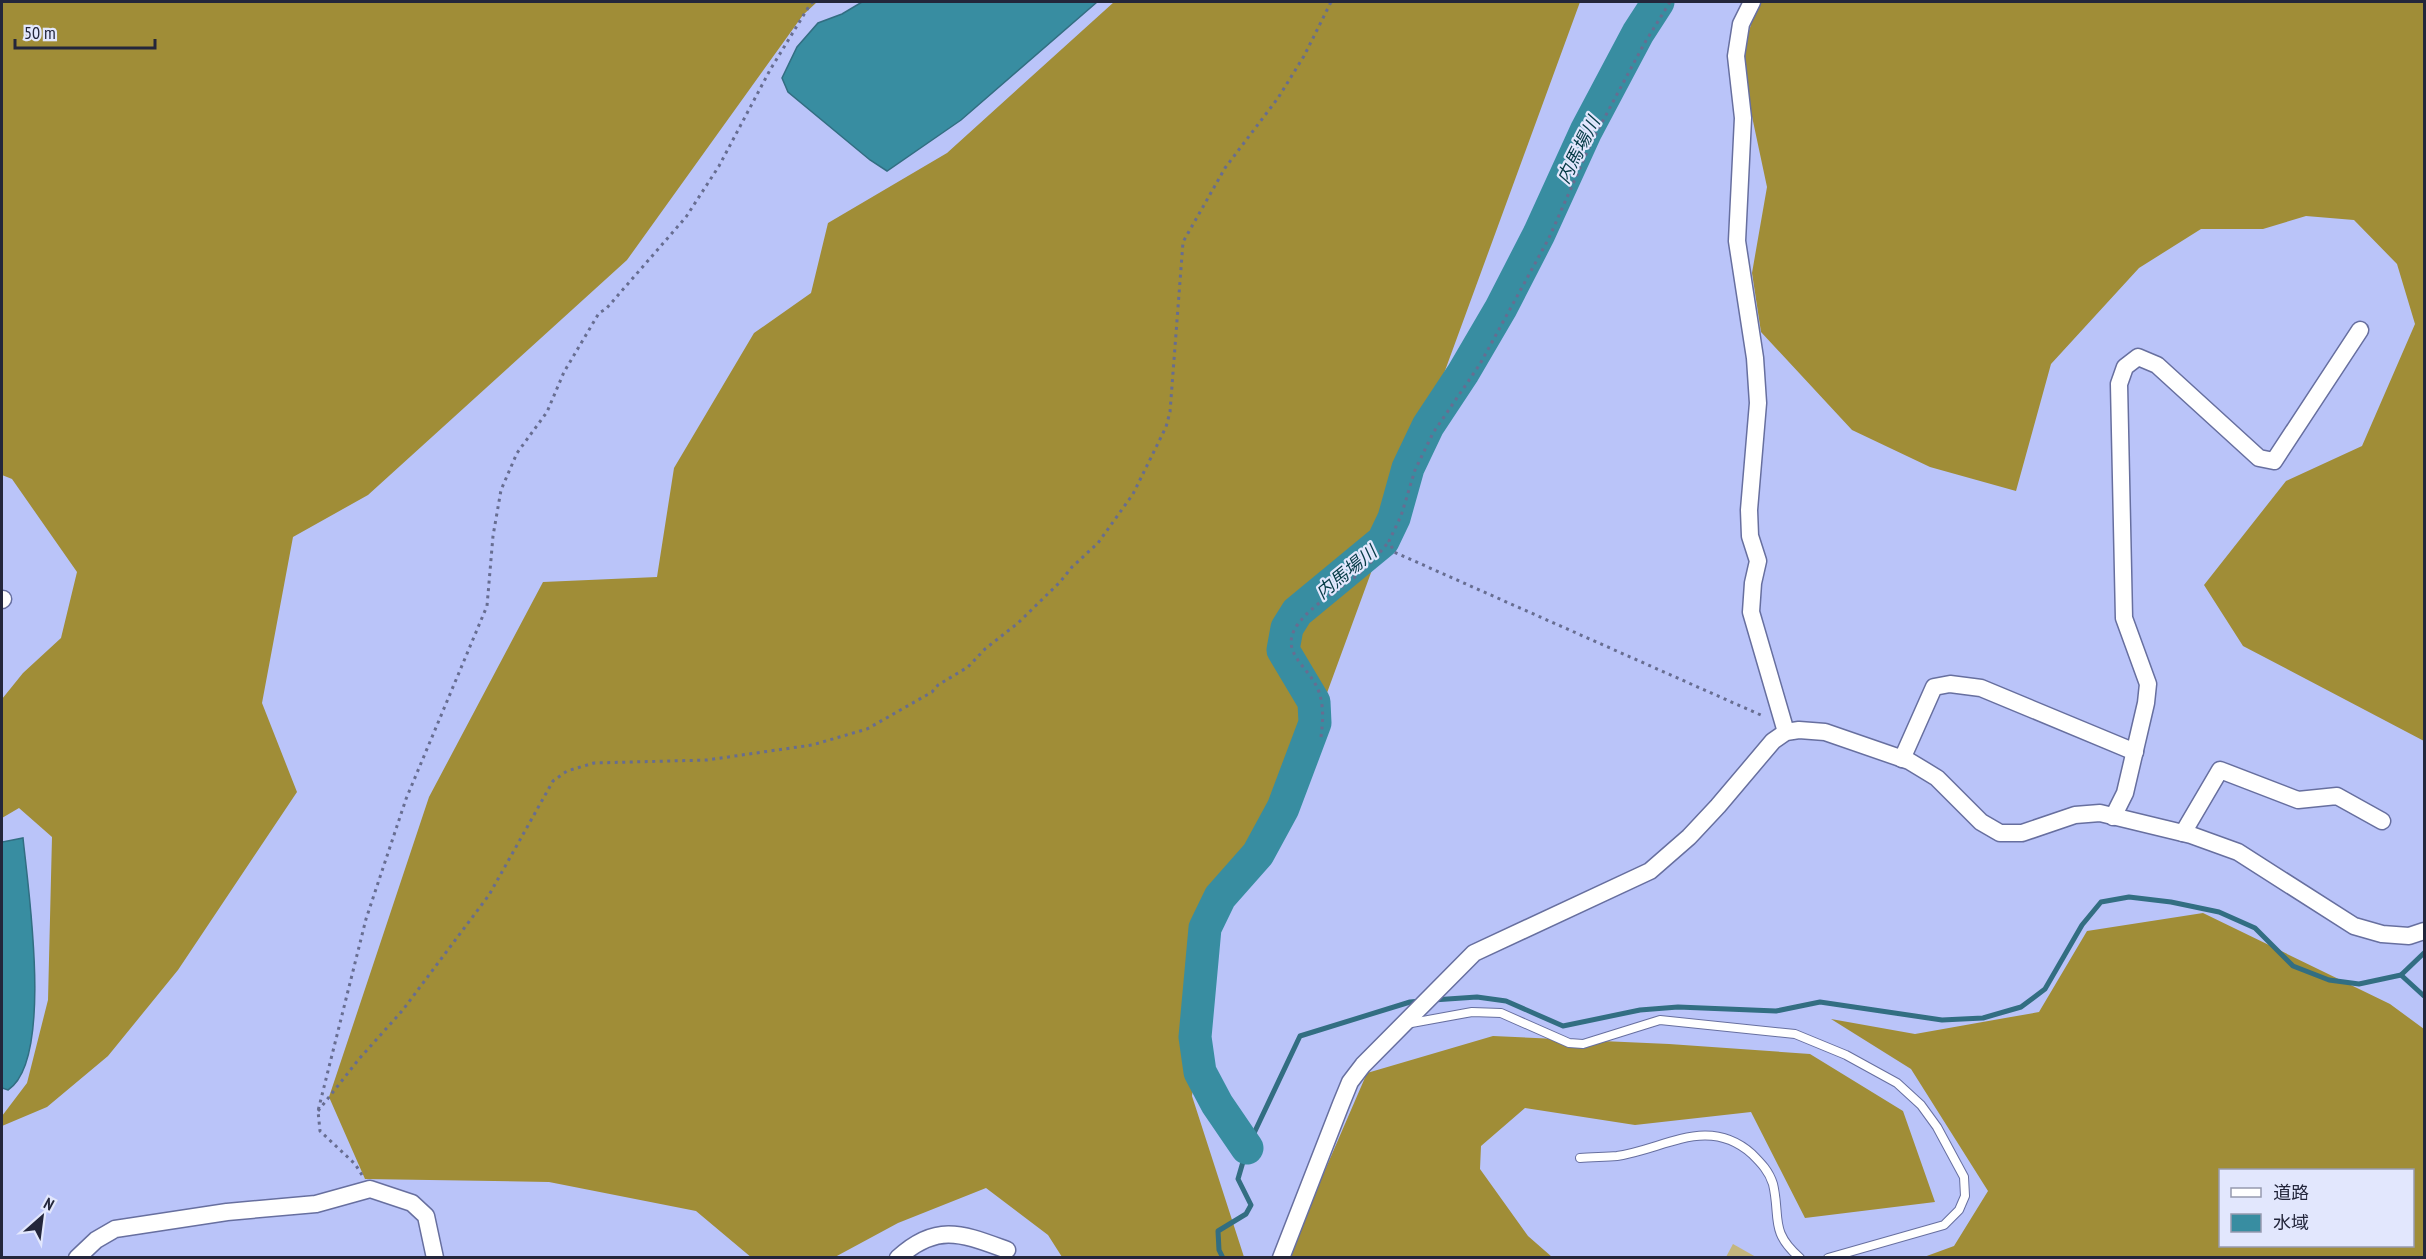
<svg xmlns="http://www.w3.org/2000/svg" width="2426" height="1259" font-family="'PT Sans Narrow','Noto Sans JP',sans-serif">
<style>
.green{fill:#c4b67e}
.forest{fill:#a08d37;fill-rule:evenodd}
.water{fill:#388da1;stroke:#326e82;stroke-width:1.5}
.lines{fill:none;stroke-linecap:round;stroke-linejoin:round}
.stream{stroke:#326e82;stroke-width:5}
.river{stroke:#388da1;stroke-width:33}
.lane-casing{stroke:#676f9f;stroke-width:10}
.street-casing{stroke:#676f9f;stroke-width:19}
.path{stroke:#676d91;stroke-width:3;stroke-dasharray:3 4.5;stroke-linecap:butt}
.lane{stroke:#fff;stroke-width:8}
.street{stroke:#fff;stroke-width:16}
.labels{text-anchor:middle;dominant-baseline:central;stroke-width:4.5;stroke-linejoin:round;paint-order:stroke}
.water-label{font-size:18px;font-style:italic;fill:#053a46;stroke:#e2e7fd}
</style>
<rect width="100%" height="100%" fill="#bac4f9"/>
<polygon class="green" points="1733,1244 1756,1257 1726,1257"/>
<g class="forest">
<polygon points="2,2 817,2 803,15 627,260 368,495 293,537 262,703 297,792 178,970 108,1056 47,1107 2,1126 2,1116 27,1083 48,1000 52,837 19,808 2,818 2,699 23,673 61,638 77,572 12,479 2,475"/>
<polygon points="1114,2 1580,2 1294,783 1231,878 1212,933 1192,1096 1244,1257 1062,1257 1048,1235 986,1188 898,1223 835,1257 752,1258 696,1211 549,1182 365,1179 329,1097 429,797 543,582 657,577 674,468 754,333 811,293 828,223 947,153"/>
<polygon points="1758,2 2424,2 2424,741 2243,646 2204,585 2286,481 2362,446 2415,324 2397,264 2354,220 2306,216 2263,229 2201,229 2139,268 2051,364 2016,491 1930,467 1852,430 1761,332 1752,273 1767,187 1740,60"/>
<path d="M2203 913 2390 1004 2424 1029V1257H1924L1954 1246 1988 1191 1911 1069 1831 1019 1915 1034 2039 1012 2087 931ZM2412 1170V1246H2220V1170Z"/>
<polygon points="1493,1036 1669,1044 1810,1054 1903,1111 1935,1202 1805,1218 1751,1112 1635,1125 1525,1108 1481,1146 1480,1169 1528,1236 1552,1257 1287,1258 1367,1073"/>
</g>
<g class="water">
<polygon points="862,2 1097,2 961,120 887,171 870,160 788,92 782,78 797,47 818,23 842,14"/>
<path d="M23 838C28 888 54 1060 8 1090L2 1088V842Z"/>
</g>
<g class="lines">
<g class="stream">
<polyline points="2401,975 2424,996"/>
<polyline points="1433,1000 1477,997 1506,1001 1563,1026 1640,1010 1678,1007 1776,1011 1820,1002 1942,1020 1983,1018 2021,1007 2045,989 2082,925 2101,902 2129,897 2171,902 2219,912 2255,928 2293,966 2329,980 2359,984 2401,975 2424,953"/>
<polyline points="1223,1258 1219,1250 1218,1231 1246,1214 1251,1205 1238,1179 1247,1148 1300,1036 1410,1002 1421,1001"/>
</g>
<polyline class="river" points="1247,1148 1217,1104 1200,1072 1195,1037 1205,928 1220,897 1258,854 1283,808 1315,723 1314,702 1283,650 1287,628 1297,612 1383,541 1394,518 1408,468 1428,426 1463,373 1501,308 1539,234 1586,131 1638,33 1658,2"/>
<g class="lane-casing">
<g id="lane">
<polyline points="1406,1024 1472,1012 1501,1013 1569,1043 1583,1044 1660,1020 1795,1034 1846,1055 1897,1083 1921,1105 1937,1127 1964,1177 1965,1196 1959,1210 1944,1225 1828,1258"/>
<path d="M1580 1158C1592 1157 1605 1157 1617 1156 1665 1149 1708 1115 1752 1154 1761 1163 1769 1171 1773 1184 1781 1218 1769 1231 1800 1258"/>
</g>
</g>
<g class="street-casing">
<g id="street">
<polyline points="1752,2 1741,24 1736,56 1743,118 1737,241 1755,358 1758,403 1749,510 1750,536 1758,561 1753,583 1751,612 1786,732"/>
<polyline points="2,600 3,599"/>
<polyline points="1902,759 1934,687 1950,684 1981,688 2135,752"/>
<polyline points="2113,817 2125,793 2146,703 2148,684 2124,618 2119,384 2125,367 2138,357 2157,365 2259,458 2274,461 2360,330"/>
<polyline points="2183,833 2220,770 2298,800 2337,796 2382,821"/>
<polyline points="77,1258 96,1240 115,1229 227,1212 316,1204 370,1189 412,1203 426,1216 435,1258"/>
<path d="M898 1258C937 1222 963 1234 1007 1250"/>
<polyline points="1281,1258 1341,1104 1350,1082 1363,1065 1474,953 1650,871 1689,837 1718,806 1773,741 1786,732 1799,730 1825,732 1909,761 1937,778 1981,822 2000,833 2022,833 2075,815 2100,813 2191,835 2238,852 2354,926 2382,934 2409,936 2424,931"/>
</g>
</g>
<g class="path">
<polyline points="1670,2 1644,44 1591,143 1549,238 1480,364 1433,433 1415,470 1401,516 1389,541 1394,552 1763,716"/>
<path d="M1321 737C1323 721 1324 707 1319 692 1310 666 1277 653 1298 624 1312 605 1337 591 1355 577 1368 566 1379 554 1390 540"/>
<polyline points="318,1111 359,1059 402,1011 489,895 553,781 567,771 594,763 707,760 812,745 867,729 932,692 938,685 968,667 985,649 1018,623 1060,582 1072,567 1098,543 1133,494 1166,427 1170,412 1183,242 1225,168 1278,98 1304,56 1331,2"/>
<polyline points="362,1175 355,1164 320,1131 318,1111 366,919 406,799 487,606 493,536 501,490 517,453 547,412 564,372 599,313 606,309 686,217 719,166 770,70 811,3 816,2"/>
</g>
<use href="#lane" class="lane"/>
<use href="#street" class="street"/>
</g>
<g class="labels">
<g class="water-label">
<text transform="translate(1578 150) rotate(-63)">内馬場川</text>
<text transform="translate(1346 572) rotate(-39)">内馬場川</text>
</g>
</g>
<rect width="2426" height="1259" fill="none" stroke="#23263b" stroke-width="6"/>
<rect x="2219" y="1169" width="195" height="78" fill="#e2e7fd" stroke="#969aaf" stroke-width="1.5"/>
<rect x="2231" y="1188" width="30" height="9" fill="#ffffff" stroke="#969aaf" stroke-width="1.5"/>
<text x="2273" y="1199" font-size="18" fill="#23263b">道路</text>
<rect x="2231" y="1214" width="30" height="18" fill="#388da1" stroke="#969aaf" stroke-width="1.5"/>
<text x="2273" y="1229" font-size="18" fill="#23263b">水域</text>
<g transform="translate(42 1217) rotate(28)" stroke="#e2e7fd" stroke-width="4.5" paint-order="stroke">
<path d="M0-4.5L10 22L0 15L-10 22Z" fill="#23263b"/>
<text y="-9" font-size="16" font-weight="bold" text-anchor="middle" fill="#23263b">N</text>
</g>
<path d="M15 39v9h140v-9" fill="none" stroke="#23263b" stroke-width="3"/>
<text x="24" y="39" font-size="18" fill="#23263b" stroke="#e2e7fd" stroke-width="4.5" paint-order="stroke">50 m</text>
</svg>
